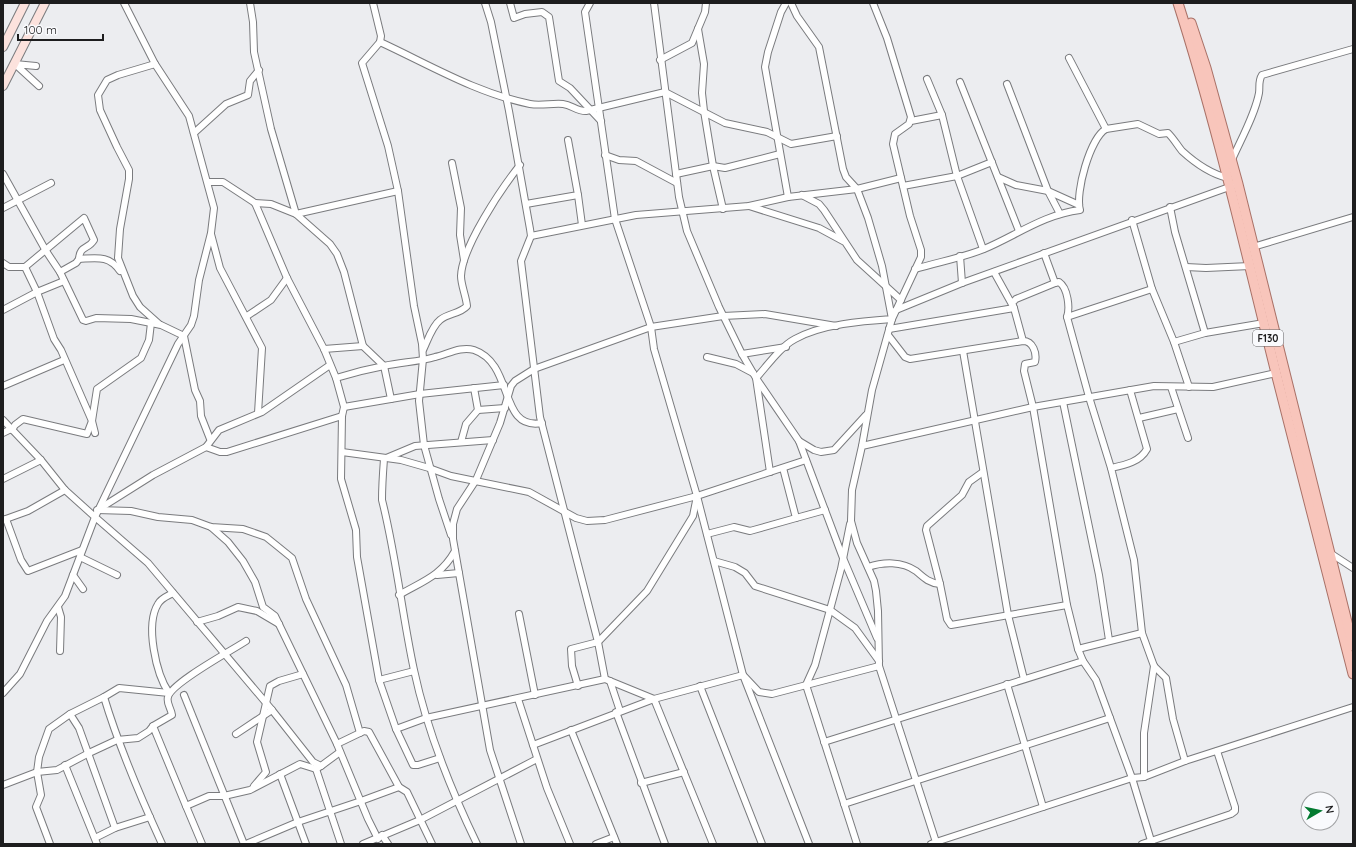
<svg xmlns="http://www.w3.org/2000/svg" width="1356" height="847" font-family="Quicksand,sans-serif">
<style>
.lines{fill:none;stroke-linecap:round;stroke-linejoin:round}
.street-casing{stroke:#7a7b7e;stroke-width:8}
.secondary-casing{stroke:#7a7b7e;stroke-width:10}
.primary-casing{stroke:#a97167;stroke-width:11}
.street{stroke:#fff;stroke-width:6}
.secondary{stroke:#fce2dd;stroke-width:8}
.primary{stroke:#f8c5bb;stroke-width:9}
.labels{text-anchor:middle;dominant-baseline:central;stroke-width:3.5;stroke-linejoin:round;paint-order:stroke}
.shield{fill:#f9fafd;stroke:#5f5f61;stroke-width:1}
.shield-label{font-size:10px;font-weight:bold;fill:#1d1d1e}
</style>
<rect width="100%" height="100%" fill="#ecedf0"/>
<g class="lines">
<g class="street-casing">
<g id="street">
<polyline points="124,3 155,64 189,116 214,208 211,233 199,280 194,316 191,325 178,344 95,517 148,563 272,710 313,762 321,766 340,752"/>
<polyline points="250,3 253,22 254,52 271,129 296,214 330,244 337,254 344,272 363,346 384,366 391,399"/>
<polyline points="373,3 381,36 380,42 362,63 388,146 398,191 414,306 422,344 423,359 419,401 424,445 439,499 451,535"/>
<polyline points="485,3 491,22 509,111 530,229 531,236 521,261 540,417 598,642 605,679"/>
<polyline points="510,3 514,18 525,14 542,12 549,17 559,81 570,88 601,121"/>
<polyline points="590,3 585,12 615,219 651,327 654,349 697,496 743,675 809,844"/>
<polyline points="654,3 679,197 687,231 719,307 742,354 756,378 799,441 814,450 821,452 834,450 866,415"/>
<polyline points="786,3 781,12 768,52 765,67 788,197"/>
<polyline points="698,29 704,64 702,93 704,111 713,166 723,209"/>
<path d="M380 42C430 65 476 93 530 104 541 106 552 103 563 104 572 105 576 111 586 111L665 92 725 123 767 132 791 144 837 136"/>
<polyline points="1069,58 1106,129"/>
<polyline points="660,60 692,43 705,12 706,3"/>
<polyline points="155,64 118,75 107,80 98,95 100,110 117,147 129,170 129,179 120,229 118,258 133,296 140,307 159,324"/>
<polyline points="36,66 15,64 39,86"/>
<polyline points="927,79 942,115 957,176 983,249"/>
<polyline points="960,82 1019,231"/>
<polyline points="1007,84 1048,191 1060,214"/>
<polyline points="911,121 942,115"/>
<polyline points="194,133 226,104 248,95 250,81 259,70"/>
<polyline points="605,155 619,160 636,161 677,183"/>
<path d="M1231 162C1240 141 1255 115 1259 93 1260 87 1258 81 1262 75L1353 49"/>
<polyline points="452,163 461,208 460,235 464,260"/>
<polyline points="3,174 46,251 60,272 83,320 86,321 96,318 131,319 161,325 184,336 195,390 200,401 201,416 210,439"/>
<polyline points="676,174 713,166 725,168 780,154"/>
<polyline points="998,177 1016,185 1048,191 1079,205"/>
<polyline points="208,182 223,182 255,203 287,278 324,349 336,378 344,407 342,416 341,479 356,530 357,557 379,680 396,729 413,765 418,765 440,758"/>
<polyline points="903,186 957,176 992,162"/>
<polyline points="578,195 582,225"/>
<polyline points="802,195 819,204 824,210 857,260 901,300"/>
<polyline points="255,203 271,204 296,214 398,191"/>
<polyline points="526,204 578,195 568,140"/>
<polyline points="749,206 819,228 843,241"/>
<polyline points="1170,207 1175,232 1205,333"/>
<polyline points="3,208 51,183"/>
<polyline points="1132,220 1152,289 1174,342 1189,387"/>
<polyline points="211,234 220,268 262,348 258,413"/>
<polyline points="531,236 636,215 749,206 788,197 857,189 901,178"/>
<polyline points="1253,247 1353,217"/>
<path d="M1044 253 1055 283 1059 282C1068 288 1070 308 1067 317L1089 397 1111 468"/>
<polyline points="960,256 962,283"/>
<path d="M3 263 9 267H25L84 218 94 240C88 250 80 245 79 259"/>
<polyline points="25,267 37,292 64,281"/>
<polyline points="1186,267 1206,268 1250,266"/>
<path d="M915 269C938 262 962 258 984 249 1015 236 1045 214 1080 210 1075 193 1090 138 1106 129L1138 124 1159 134 1168 133C1174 139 1177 145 1182 151 1194 162 1211 174 1228 178"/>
<path d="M60 272 76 263 79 259C97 258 109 255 120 271"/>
<polyline points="994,272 1014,308 1023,341"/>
<polyline points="3,310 37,292 54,339 61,350 92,421 95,433"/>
<polyline points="896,310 962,283 1232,186"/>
<polyline points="247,316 271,300 287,278"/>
<polyline points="1067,317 1152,289"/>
<polyline points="889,329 1014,308 1012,303 1016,299 1055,283"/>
<path d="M888 335 905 357 910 359 1023 341C1033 341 1037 353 1035 362L1025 364 1024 371 1033 407 1067 605 1078 649 1083 661 1096 680 1132 778 1152 844"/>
<polyline points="1174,342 1205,333 1264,323"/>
<polyline points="324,349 363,346"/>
<path d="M423 350C427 342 432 326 440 320 448 313 460 314 467 306 466 296 461 285 461 276 462 247 501 189 520 165"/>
<polyline points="963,351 1008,615 1024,679"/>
<polyline points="742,354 786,347"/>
<polyline points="707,357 736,364 753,373"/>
<path d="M336 378C352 373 368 369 384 366 401 362 419 362 435 357 448 354 461 346 474 350 515 364 498 431 542 423"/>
<polyline points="3,386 64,360"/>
<polyline points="1171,387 1188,438"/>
<path d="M1130 390 1147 449C1140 462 1125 465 1111 468L1134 560 1142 633 1154 666 1166 678 1173 719 1185 761"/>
<polyline points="1063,402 1099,575 1109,640"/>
<polyline points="344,407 420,394 504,385"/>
<polyline points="478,410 505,408"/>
<polyline points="1139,418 1178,409"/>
<polyline points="3,420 41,460 65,490 95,517 65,596 47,621 20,674 3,693"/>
<polyline points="12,430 15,425 23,419 87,434 92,421 97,389 141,358 149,340 151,323"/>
<polyline points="3,433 11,429"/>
<polyline points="799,441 843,558 877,638"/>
<polyline points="461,442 466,424 478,410 474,388"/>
<polyline points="862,446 872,390 892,319 921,257 921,250 910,216 893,144 895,134 909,124 911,117 887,38 873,3"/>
<polyline points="206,447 220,452 227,452 342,416"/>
<polyline points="342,452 401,460 429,468 451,476 529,492 576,518 587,521 605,520 697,496"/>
<path d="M770 472 756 378C767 366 780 347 795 339 822 324 863 321 892 319L882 266 868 218 857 189 846 177 843 169 819 47 797 16 791 3"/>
<polyline points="983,472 969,482 962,495 927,526 926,530 940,584 947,619 951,625 1067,605"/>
<polyline points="3,479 41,460"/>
<polyline points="99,509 153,475 206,447 219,430 262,412 330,365"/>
<polyline points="97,510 131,511 158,517 192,520 211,527 243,529 266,537 276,545 292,558 306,599 346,685 360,733"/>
<polyline points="796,518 825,510"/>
<polyline points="6,519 21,560 28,571 82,550"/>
<polyline points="3,520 28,511 65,490"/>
<polyline points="850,524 841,569 815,665 806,685 857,844"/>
<polyline points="211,527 228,542 243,561 255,582 263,607 275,616 337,744 368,819 378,839"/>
<polyline points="707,534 734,527 750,531 796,518 783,468"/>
<polyline points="1330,553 1353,568"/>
<polyline points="80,557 117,575"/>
<polyline points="714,561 735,567 745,573 755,586 830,610 855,628 879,661"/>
<path d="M868 567C883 562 902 561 916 571 924 578 929 583 940 584"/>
<polyline points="73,575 83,589"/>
<polyline points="437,575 459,573"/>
<path d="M399 595C423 581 441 576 455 551"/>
<polyline points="58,607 61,617 60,651"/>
<polyline points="519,614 535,695"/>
<polyline points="197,622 218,616 238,607 257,611 279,624"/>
<polyline points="1078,649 1142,633"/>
<polyline points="379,680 414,671"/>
<polyline points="610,681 620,711"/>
<polyline points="1007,684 1043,807"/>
<polyline points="578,686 572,666 571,649 598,642 647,591 693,516 697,496 806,460"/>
<polyline points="700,686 762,844"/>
<path d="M169 693C156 674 145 625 158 604 161 598 168 596 173 593"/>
<polyline points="184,695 244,844"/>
<polyline points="104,697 119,688 169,693"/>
<polyline points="518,699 547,788 570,844"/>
<polyline points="616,712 665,844"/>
<polyline points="70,714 79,728 115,828"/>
<polyline points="153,726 186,806 209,796 224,796 250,790 300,764 316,769 321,766"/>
<polyline points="396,729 426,718 605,679 654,699 713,844"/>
<polyline points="571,730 617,844"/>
<polyline points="236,734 272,710"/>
<polyline points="824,742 1083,661"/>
<polyline points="337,744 364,731 369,732 399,787 407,792 432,844"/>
<polyline points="533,745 654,699 743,675 759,692 772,694 879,666"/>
<polyline points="65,765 97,844"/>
<polyline points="316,769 341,844"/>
<polyline points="280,774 306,844"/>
<polyline points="1144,777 1144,733 1154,666"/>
<polyline points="641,783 684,772"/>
<path d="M3 785 37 772 57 770 89 753 117 740 138 738 149 731 153 726 172 715C171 708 166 703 168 697 171 683 231 651 246 641"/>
<polyline points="254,786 266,772 257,742 270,686 279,681 303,674"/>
<polyline points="844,804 1110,718"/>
<polyline points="186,806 202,844"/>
<polyline points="382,835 388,844"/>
<polyline points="95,838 115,828 150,817"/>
<path d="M50 844 36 807 41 795 37 772 39 757 49 729 70 714 104 697C119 747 140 796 162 844"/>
<polyline points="246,844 298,822 361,801 399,787"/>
<polyline points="363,844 420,820 537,759"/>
<path d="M477 844C450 788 427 731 414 670 402 614 396 555 382 500 382 486 383 472 384 459L415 446 493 440"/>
<polyline points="521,844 490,750 453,539 453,524 457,509 476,480 500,423 511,386 515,381 534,369 651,327 723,316 765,314 836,326"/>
<polyline points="596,844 614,837"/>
<polyline points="931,844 936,842 879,666 878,611 876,591 874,581 857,543 851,521 852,490 862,446 1033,407 1154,386 1213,387 1276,373"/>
<polyline points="937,844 936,842 1132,778 1144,777 1185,761 1353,707"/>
<polyline points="1142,844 1231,814 1235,811 1235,807 1217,751"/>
</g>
</g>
<g class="secondary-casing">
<g id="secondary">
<polyline points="3,47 25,3"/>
<polyline points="3,86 45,3"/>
</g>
</g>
<g class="primary-casing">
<g id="primary">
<path d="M1178 3C1217 125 1245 249 1276 373 1301 474 1328 573 1353 674"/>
<polyline points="1191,23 1206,68 1238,184 1353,646"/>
</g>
</g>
<use href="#street" class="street"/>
<use href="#secondary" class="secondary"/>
<use href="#primary" class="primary"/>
</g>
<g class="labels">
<rect class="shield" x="1253" y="330" width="30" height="16" rx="3"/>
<g class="shield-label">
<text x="1268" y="338">F130</text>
</g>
</g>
<rect width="1356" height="847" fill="none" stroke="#1d1d1e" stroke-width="8"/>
<g transform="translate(1320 811) rotate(81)"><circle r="19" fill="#f9fafd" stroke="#a1a2a4"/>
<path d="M0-3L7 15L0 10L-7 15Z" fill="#027a30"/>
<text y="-6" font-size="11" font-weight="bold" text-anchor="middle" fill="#1d1d1e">N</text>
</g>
<path d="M18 34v6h85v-6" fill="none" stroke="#1d1d1e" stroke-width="2"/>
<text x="24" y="34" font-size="12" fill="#1d1d1e" stroke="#f9fafd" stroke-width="3" paint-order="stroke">100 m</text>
</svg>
